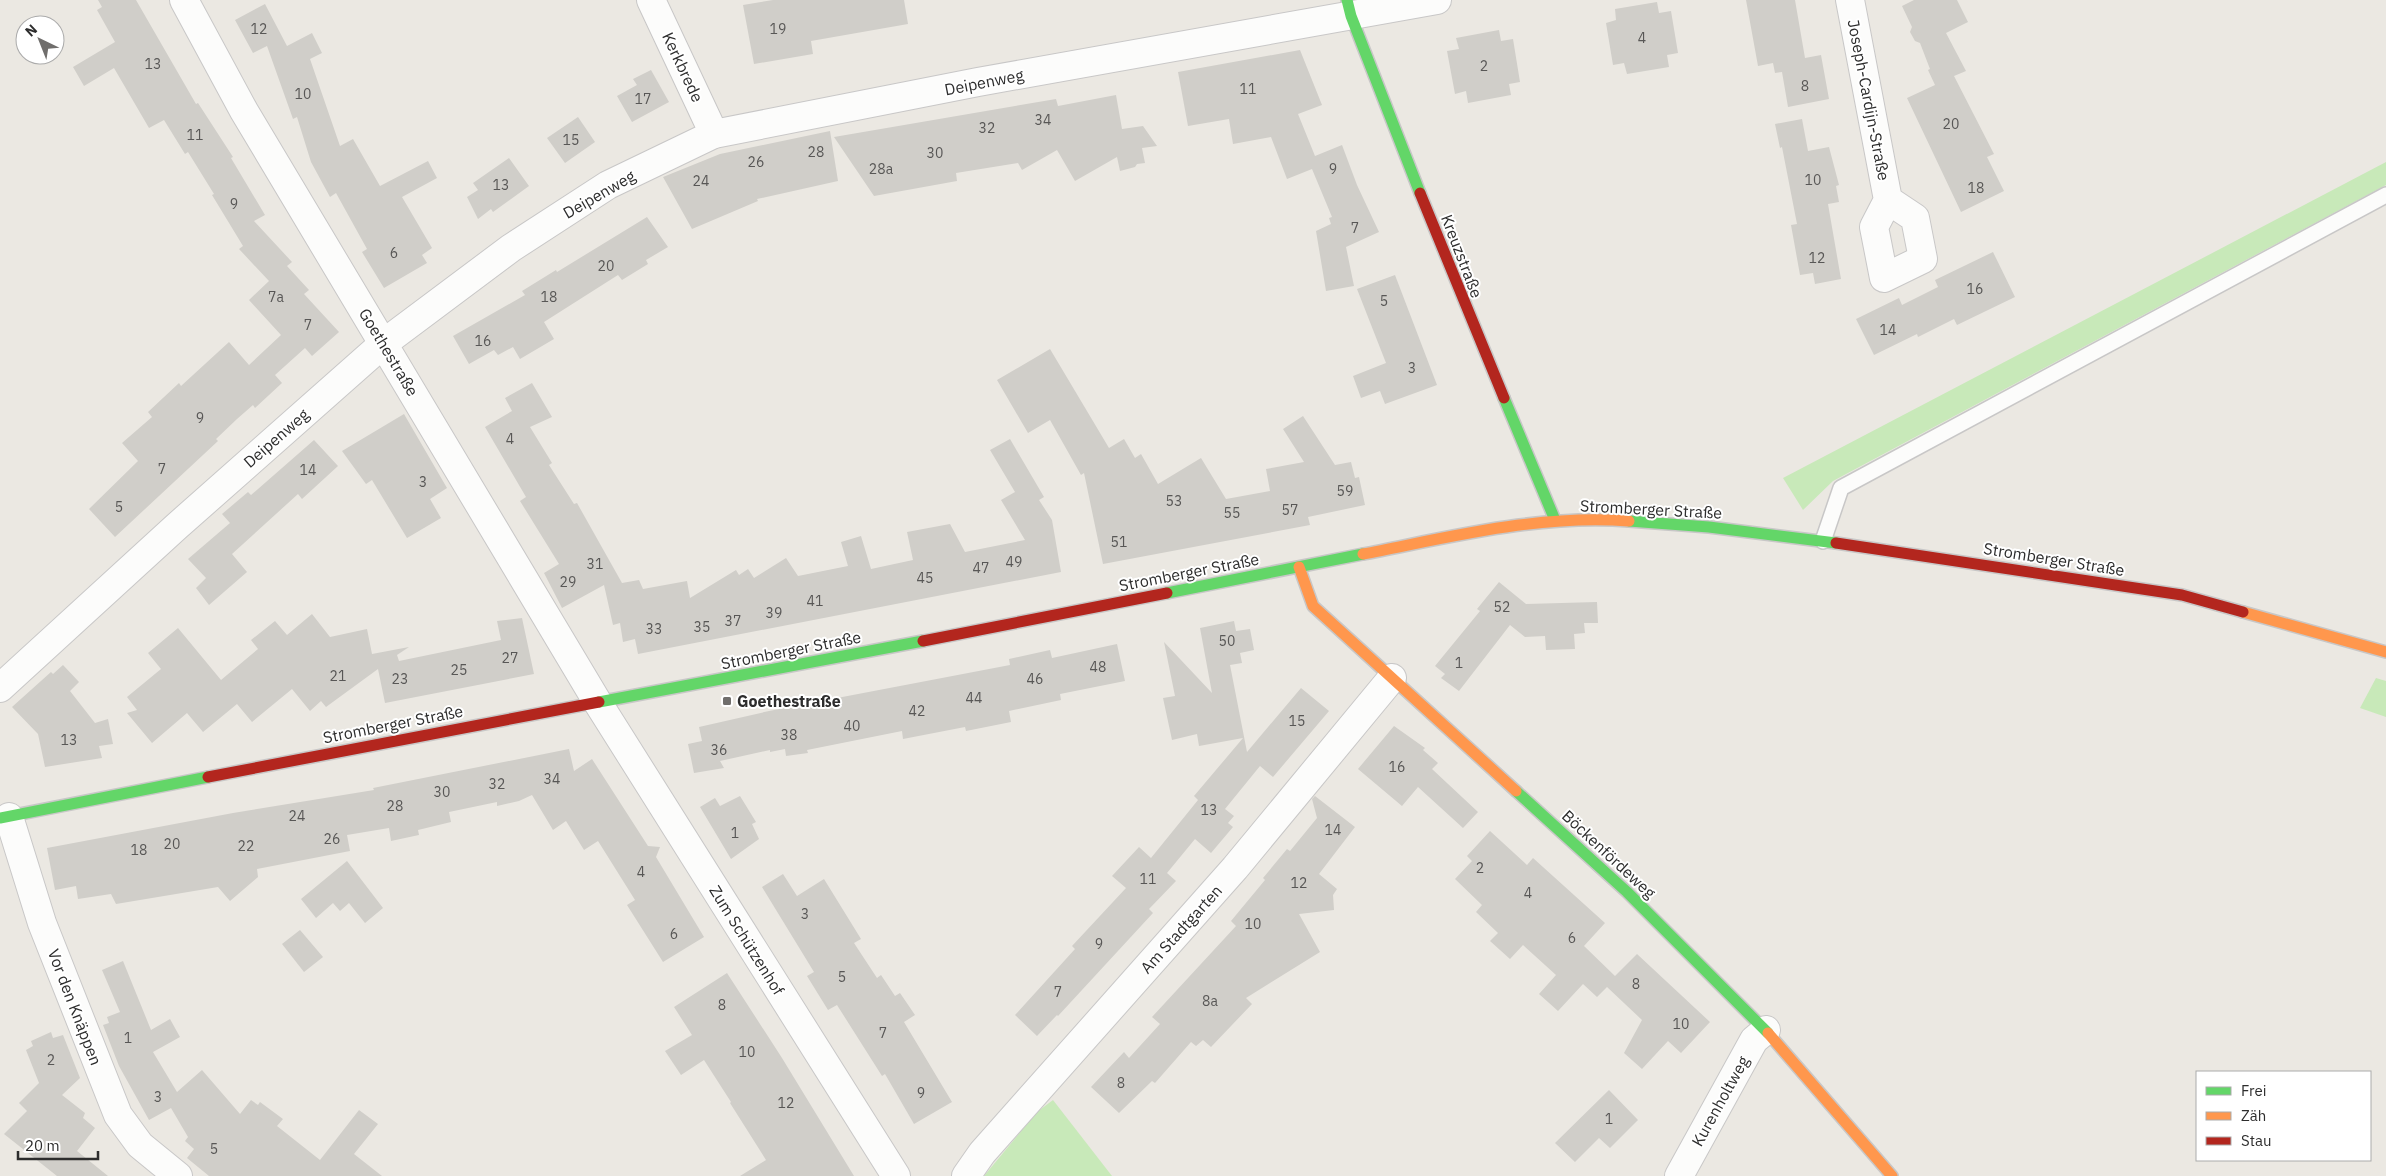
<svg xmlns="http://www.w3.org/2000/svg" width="2386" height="1176" font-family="'IBM Plex Sans',sans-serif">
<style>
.green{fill:#c8e9b9}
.building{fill:#d0cec9}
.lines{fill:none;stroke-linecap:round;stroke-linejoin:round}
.lane-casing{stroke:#c8c7c7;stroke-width:18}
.street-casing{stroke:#c8c7c7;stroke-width:30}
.fast-casing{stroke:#c8c7c7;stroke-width:14}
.slow-casing{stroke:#c8c7c7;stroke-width:14}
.jam-casing{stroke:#c8c7c7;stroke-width:14}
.lane{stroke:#fcfcfb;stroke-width:15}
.street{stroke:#fcfcfb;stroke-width:28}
.fast{stroke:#63d668;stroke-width:11}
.slow{stroke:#ff974d;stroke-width:11}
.jam{stroke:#b3261e;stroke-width:11}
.poi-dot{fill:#706e6c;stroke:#fff;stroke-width:2}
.labels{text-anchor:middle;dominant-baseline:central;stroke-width:4;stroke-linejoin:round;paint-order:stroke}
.number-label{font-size:14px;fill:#585756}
.street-label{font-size:16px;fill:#2d2d2d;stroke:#fff}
.poi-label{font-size:16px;font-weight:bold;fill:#2d2d2d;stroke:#fff;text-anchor:start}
</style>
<rect width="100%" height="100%" fill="#ebe8e2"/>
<g class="green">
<polygon points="2386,162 2386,185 1833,481 1803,510 1783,478"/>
<polygon points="2376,678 2386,681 2386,717 2360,708"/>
<polygon points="1053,1100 1112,1176 984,1176 1037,1112"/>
</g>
<g class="building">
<polygon points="98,0 136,0 196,104 198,103 233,157 231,158 265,215 254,221 292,262 287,266 309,290 304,294 339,332 312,356 305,348 275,375 282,383 255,408 253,405 237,419 216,439 218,441 115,537 89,509 138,461 122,443 152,417 148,412 179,383 181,386 229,342 249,365 281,335 249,300 269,281 239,249 243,246 212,195 214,194 188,152 185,154 164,120 149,128 114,68 84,86 73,67 115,42 97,10 102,7"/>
<polygon points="773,0 904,0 908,24 811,41 813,54 754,64 743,5"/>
<polygon points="1746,0 1795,0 1805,58 1821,55 1829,99 1788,107 1782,72 1775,73 1773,63 1758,66"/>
<polygon points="1914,0 1957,0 1968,22 1946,33 1966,71 1954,76 1994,154 1987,157 2004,191 1961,212 1907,98 1935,85 1928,70 1930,69 1920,43 1915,41 1910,32 1912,27 1902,6"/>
<polygon points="1657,2 1659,13 1671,11 1678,53 1667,55 1669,67 1627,74 1624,63 1613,65 1606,23 1616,20 1615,9"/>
<polygon points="265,4 287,46 312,33 322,53 310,59 340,146 353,139 380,186 428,161 437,178 402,197 432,248 422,255 427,263 384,288 362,252 367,249 336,193 330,197 311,162 297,117 293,119 267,46 253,53 235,20"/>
<polygon points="1499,30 1501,41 1513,39 1520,82 1509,84 1511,95 1468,103 1466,91 1455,94 1447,51 1459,49 1456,38"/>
<polygon points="1300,50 1322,105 1298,114 1315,156 1342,145 1357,185 1379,232 1346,247 1354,286 1326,291 1316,231 1331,224 1329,218 1332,217 1312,169 1287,179 1271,137 1233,144 1229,119 1188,126 1178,72"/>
<polygon points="651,70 669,102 632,122 617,96 637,85 633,79"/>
<polygon points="1116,95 1122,129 1143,126 1157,146 1142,148 1145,163 1137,164 1135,167 1120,171 1117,157 1075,181 1057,150 1022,170 1018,163 956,173 957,181 874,196 834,137 1056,99 1058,106"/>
<polygon points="578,117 595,142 565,163 547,138"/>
<polygon points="1802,119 1808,151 1829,147 1839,185 1836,186 1839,202 1828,204 1841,279 1815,284 1813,273 1800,275 1791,225 1797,224 1782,147 1780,148 1775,124"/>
<polygon points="830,131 838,181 757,199 758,201 692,229 663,177 720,154"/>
<polygon points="509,158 529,186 493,212 491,209 478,219 467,197 478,190 473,183"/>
<polygon points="647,217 668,247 646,260 648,264 622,280 618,275 544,322 554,339 520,359 513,347 498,355 494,350 469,364 453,336 525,295 522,291 556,270 557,272"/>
<polygon points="1993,252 2015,297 1957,325 1954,319 1918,337 1917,334 1874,355 1856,319 1899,298 1902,305 1938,287 1935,280"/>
<polygon points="1395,275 1437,385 1385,404 1380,391 1361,398 1353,376 1386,363 1357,289"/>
<polygon points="1050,349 1109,448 1124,439 1135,458 1141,454 1158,484 1201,458 1226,499 1270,491 1266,469 1304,462 1283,429 1303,416 1335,465 1351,462 1355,478 1359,477 1365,505 1308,517 1310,525 1103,564 1084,473 1081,475 1050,420 1028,433 997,380"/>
<polygon points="532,383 552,417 530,427 552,463 549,465 574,504 577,503 622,583 639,580 643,589 687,581 690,598 736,570 739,575 748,569 754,578 786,558 798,576 848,566 841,542 861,536 871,569 913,560 907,532 950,524 965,552 1025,540 1001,500 1015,492 990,450 1010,439 1044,497 1039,500 1052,520 1061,572 638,654 635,639 623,642 620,623 613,625 604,585 562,608 544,573 559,564 520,501 526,497 485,427 512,411 505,398"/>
<polygon points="404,414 447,488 430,499 441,518 407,538 372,480 366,484 342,451"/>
<polygon points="314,440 338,466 302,499 298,494 232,554 247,572 209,605 196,588 206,578 188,559 230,523 222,514 248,492 251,495"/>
<polygon points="1499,582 1526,604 1597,602 1598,623 1584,623 1585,633 1574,634 1575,649 1546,650 1545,636 1525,637 1510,625 1459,691 1441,678 1445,674 1435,666 1480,611 1477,609"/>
<polygon points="312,614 330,637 367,629 372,654 409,647 397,655 399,661 501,640 497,621 522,618 534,674 385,703 378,669 326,707 321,701 310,711 292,689 252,722 237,704 203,732 187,713 152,743 127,713 137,710 127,697 161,669 148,653 178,628 221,680 258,649 251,640 275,621 287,635"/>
<polygon points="1234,621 1236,631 1250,629 1254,650 1240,653 1242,663 1230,665 1247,752 1301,688 1329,711 1273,777 1260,766 1225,809 1234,816 1228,823 1233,827 1211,853 1195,839 1167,873 1176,881 1149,909 1153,913 1058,1016 1057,1015 1037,1036 1015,1015 1075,949 1072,946 1126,888 1112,876 1139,847 1151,858 1198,800 1194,796 1243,738 1199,746 1197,734 1172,740 1163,698 1175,696 1164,642 1212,693 1200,628"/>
<polygon points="1117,644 1125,681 1060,694 1061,700 1009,711 1011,722 966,731 965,727 903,739 902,731 807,750 808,753 786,756 785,749 770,752 770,750 720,761 724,768 694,773 688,744 702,741 699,727 769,711 1010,665 1009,659 1050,650 1052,658"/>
<polygon points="63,665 79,682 70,691 95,723 108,719 113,744 99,746 102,758 45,767 38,734 12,707 51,672 53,674"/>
<polygon points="1394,726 1425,748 1423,750 1438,763 1432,769 1478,812 1463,828 1418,787 1402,806 1358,769"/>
<polygon points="569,749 574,771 592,759 648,846 660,847 656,857 704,937 663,962 627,905 635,900 598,841 584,850 566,821 553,830 532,795 519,801 497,806 497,802 449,812 451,822 418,830 419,835 391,841 389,828 347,835 350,851 257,869 258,877 230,901 218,887 116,904 111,894 78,899 76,886 55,890 47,848 233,813 374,790 373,788"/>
<polygon points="740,796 756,822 752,824 759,839 731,859 700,807 715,798 720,806"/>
<polygon points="1315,796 1355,827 1319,874 1337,889 1333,895 1334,910 1299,914 1320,952 1246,998 1252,1004 1211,1047 1203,1040 1196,1046 1191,1042 1155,1083 1152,1081 1119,1113 1091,1087 1124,1052 1129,1058 1160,1024 1152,1017 1236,926 1231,921 1265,880 1263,878 1287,849 1290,851 1317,818 1312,799"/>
<polygon points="1490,831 1527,865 1533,858 1605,923 1584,946 1615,976 1637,954 1710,1022 1681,1053 1668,1041 1642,1069 1624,1053 1642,1020 1607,987 1597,997 1583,984 1558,1011 1539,994 1556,975 1523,945 1510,959 1490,941 1498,933 1476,912 1482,905 1455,879 1472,861 1467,856"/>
<polygon points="347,861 383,908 365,923 349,903 340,911 333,903 316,918 301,899"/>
<polygon points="783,874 797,896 824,879 861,939 854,943 877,978 881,975 895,996 900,993 915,1015 904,1022 952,1102 914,1124 885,1074 882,1076 837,1005 828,1010 807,976 814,972 762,887"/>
<polygon points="300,930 323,957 304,972 282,944"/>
<polygon points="123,961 151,1030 170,1019 180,1037 153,1052 177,1092 202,1070 240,1114 251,1100 258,1105 260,1102 283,1119 277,1126 320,1160 359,1110 378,1124 354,1154 382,1176 209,1176 187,1158 194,1149 185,1141 188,1137 171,1108 149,1120 119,1066 103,1025 109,1023 107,1017 120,1012 102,970"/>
<polygon points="727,973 782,1058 854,1176 740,1176 766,1160 730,1103 731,1102 704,1060 681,1075 665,1051 692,1035 674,1007"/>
<polygon points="51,1032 53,1038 63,1035 80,1078 62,1095 85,1113 83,1118 95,1128 77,1151 108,1176 57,1176 4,1134 27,1111 19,1103 39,1083 26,1050 33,1046 31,1041"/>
<polygon points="1609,1090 1638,1120 1610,1148 1599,1138 1575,1162 1555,1143"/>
</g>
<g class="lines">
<g class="lane-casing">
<polyline id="lane" points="1823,541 1841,488 2386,195"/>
</g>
<g class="street-casing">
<g id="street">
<polyline points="184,0 244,111 598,703 896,1176"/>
<polyline points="651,0 714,134"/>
<polyline points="1850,0 1888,200 1874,227 1884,278 1923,259 1915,218 1888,200"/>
<polyline points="0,688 176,527 384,343 511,248 608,185 714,134 978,82 1437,0"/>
<polyline points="9,817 42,923 118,1115 140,1145 178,1176"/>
<polyline points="966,1176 982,1153 1235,868 1392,678"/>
<polyline points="1679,1176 1754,1040 1766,1030"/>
</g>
</g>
<g class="fast-casing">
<g id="fast">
<polyline points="1347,0 1351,16 1420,193"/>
<polyline points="1504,398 1555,520"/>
<polyline points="1629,521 1709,527 1836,543"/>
<polyline points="1167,593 1363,554"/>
<polyline points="599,702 923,641"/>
<polyline points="1516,791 1627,892 1768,1033"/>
<polyline points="0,818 208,777"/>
</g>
</g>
<g class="slow-casing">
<g id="slow">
<path d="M1363 554C1451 537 1539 514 1629 521"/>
<polyline points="1299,567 1313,606 1516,791"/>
<polyline points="2243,612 2386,652"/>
<polyline points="1768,1033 1892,1176"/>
</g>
</g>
<g class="jam-casing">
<g id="jam">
<polyline points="1420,193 1504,398"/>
<polyline points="1836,543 2182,595 2243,612"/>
<polyline points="923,641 1167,593"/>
<polyline points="208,777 599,702"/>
</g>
</g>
<use href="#lane" class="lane"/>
<use href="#street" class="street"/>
<use href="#fast" class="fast"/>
<use href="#slow" class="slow"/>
<use href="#jam" class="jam"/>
</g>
<rect class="poi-dot" x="722" y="696" width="10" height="10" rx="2.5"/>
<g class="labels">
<g class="number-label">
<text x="259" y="29">12</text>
<text x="778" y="29">19</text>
<text x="1642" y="38">4</text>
<text x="153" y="64">13</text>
<text x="1484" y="66">2</text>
<text x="1805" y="86">8</text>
<text x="1248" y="89">11</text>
<text x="303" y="94">10</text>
<text x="643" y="99">17</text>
<text x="1043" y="120">34</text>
<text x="1951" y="124">20</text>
<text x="987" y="128">32</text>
<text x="195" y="135">11</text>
<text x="571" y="140">15</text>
<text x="816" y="152">28</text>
<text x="935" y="153">30</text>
<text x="756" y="162">26</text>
<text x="881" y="169">28a</text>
<text x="1333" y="169">9</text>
<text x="1813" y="180">10</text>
<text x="701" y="181">24</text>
<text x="501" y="185">13</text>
<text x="1976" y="188">18</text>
<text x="234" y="204">9</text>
<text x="1355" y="228">7</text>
<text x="394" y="253">6</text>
<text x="1817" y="258">12</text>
<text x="606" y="266">20</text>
<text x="1975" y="289">16</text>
<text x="276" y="297">7a</text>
<text x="549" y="297">18</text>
<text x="1384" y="301">5</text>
<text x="308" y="325">7</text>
<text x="1888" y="330">14</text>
<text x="483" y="341">16</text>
<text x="1412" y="368">3</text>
<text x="200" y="418">9</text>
<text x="510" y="439">4</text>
<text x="162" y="469">7</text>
<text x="308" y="470">14</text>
<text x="423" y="482">3</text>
<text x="1345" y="491">59</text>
<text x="1174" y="501">53</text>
<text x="119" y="507">5</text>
<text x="1290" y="510">57</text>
<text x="1232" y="513">55</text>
<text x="1119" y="542">51</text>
<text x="1014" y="562">49</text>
<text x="595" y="564">31</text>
<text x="981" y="568">47</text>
<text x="925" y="578">45</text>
<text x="568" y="582">29</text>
<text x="815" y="601">41</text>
<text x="1502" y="607">52</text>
<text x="774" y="613">39</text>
<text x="733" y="621">37</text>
<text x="702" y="627">35</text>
<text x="654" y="629">33</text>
<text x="1227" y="641">50</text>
<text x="510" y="658">27</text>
<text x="1459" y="663">1</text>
<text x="1098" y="667">48</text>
<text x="459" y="670">25</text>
<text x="338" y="676">21</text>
<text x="400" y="679">23</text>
<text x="1035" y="679">46</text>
<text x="974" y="698">44</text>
<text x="917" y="711">42</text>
<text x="1297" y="721">15</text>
<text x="852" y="726">40</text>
<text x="789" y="735">38</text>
<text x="69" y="740">13</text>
<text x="719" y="750">36</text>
<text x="1397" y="767">16</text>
<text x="552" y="779">34</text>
<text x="497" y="784">32</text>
<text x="442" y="792">30</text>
<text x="395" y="806">28</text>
<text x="1209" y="810">13</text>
<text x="297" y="816">24</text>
<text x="1333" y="830">14</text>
<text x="735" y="833">1</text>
<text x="332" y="839">26</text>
<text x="172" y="844">20</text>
<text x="246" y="846">22</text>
<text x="139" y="850">18</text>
<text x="1480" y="868">2</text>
<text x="641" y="872">4</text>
<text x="1148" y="879">11</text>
<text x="1299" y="883">12</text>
<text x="1528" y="893">4</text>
<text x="805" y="914">3</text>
<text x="1253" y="924">10</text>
<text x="674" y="934">6</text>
<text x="1572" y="938">6</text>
<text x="1099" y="944">9</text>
<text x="842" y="977">5</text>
<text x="1636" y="984">8</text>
<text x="1058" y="992">7</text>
<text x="1210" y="1001">8a</text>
<text x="722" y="1005">8</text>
<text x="1681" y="1024">10</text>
<text x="883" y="1033">7</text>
<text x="128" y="1038">1</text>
<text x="747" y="1052">10</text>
<text x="51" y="1060">2</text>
<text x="1121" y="1083">8</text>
<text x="921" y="1093">9</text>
<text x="158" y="1097">3</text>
<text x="786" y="1103">12</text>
<text x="1609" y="1119">1</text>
<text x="214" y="1149">5</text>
</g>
<g class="street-label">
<text transform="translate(683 67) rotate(65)">Kerkbrede</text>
<text transform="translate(984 82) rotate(-11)">Deipenweg</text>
<text transform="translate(1869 100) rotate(79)">Joseph-Cardijn-Straße</text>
<text transform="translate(599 194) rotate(-30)">Deipenweg</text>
<text transform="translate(1462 256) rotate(69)">Kreuzstraße</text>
<text transform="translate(389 352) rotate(59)">Goethestraße</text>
<text transform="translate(276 438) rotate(-41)">Deipenweg</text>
<text transform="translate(1651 509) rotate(3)">Stromberger Straße</text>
<text transform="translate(2054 559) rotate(9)">Stromberger Straße</text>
<text transform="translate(1189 572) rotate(-11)">Stromberger Straße</text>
<text transform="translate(791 650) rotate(-11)">Stromberger Straße</text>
<text transform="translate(393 724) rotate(-11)">Stromberger Straße</text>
<text transform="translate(1609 854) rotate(43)">Böckenfördeweg</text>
<text transform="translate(1181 929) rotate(-48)">Am Stadtgarten</text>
<text transform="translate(747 940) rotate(58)">Zum Schützenhof</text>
<text transform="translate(75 1007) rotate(69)">Vor den Knäppen</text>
<text transform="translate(1720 1101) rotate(-61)">Kurenholtweg</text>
</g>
<g class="poi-label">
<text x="737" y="701">Goethestraße</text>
</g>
</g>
<rect x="2196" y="1071" width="175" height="90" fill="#ffffff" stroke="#ababab"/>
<rect x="2206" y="1087" width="25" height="8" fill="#63d668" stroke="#ababab"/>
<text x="2241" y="1096" font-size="15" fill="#2d2d2d">Frei</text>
<rect x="2206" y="1112" width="25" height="8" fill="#ff974d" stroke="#ababab"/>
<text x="2241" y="1121" font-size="15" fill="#2d2d2d">Zäh</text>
<rect x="2206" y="1137" width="25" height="8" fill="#b3261e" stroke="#ababab"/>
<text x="2241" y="1146" font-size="15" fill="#2d2d2d">Stau</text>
<g transform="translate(40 40) rotate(317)"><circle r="24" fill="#ffffff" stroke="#ababab"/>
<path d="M0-4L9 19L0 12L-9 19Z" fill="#706e6c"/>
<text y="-8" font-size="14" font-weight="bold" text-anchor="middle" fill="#2d2d2d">N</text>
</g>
<path d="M18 1151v8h80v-8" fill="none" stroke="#2d2d2d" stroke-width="2.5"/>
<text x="25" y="1151" font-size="15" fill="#2d2d2d" stroke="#ffffff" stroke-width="4" paint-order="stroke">20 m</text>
</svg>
